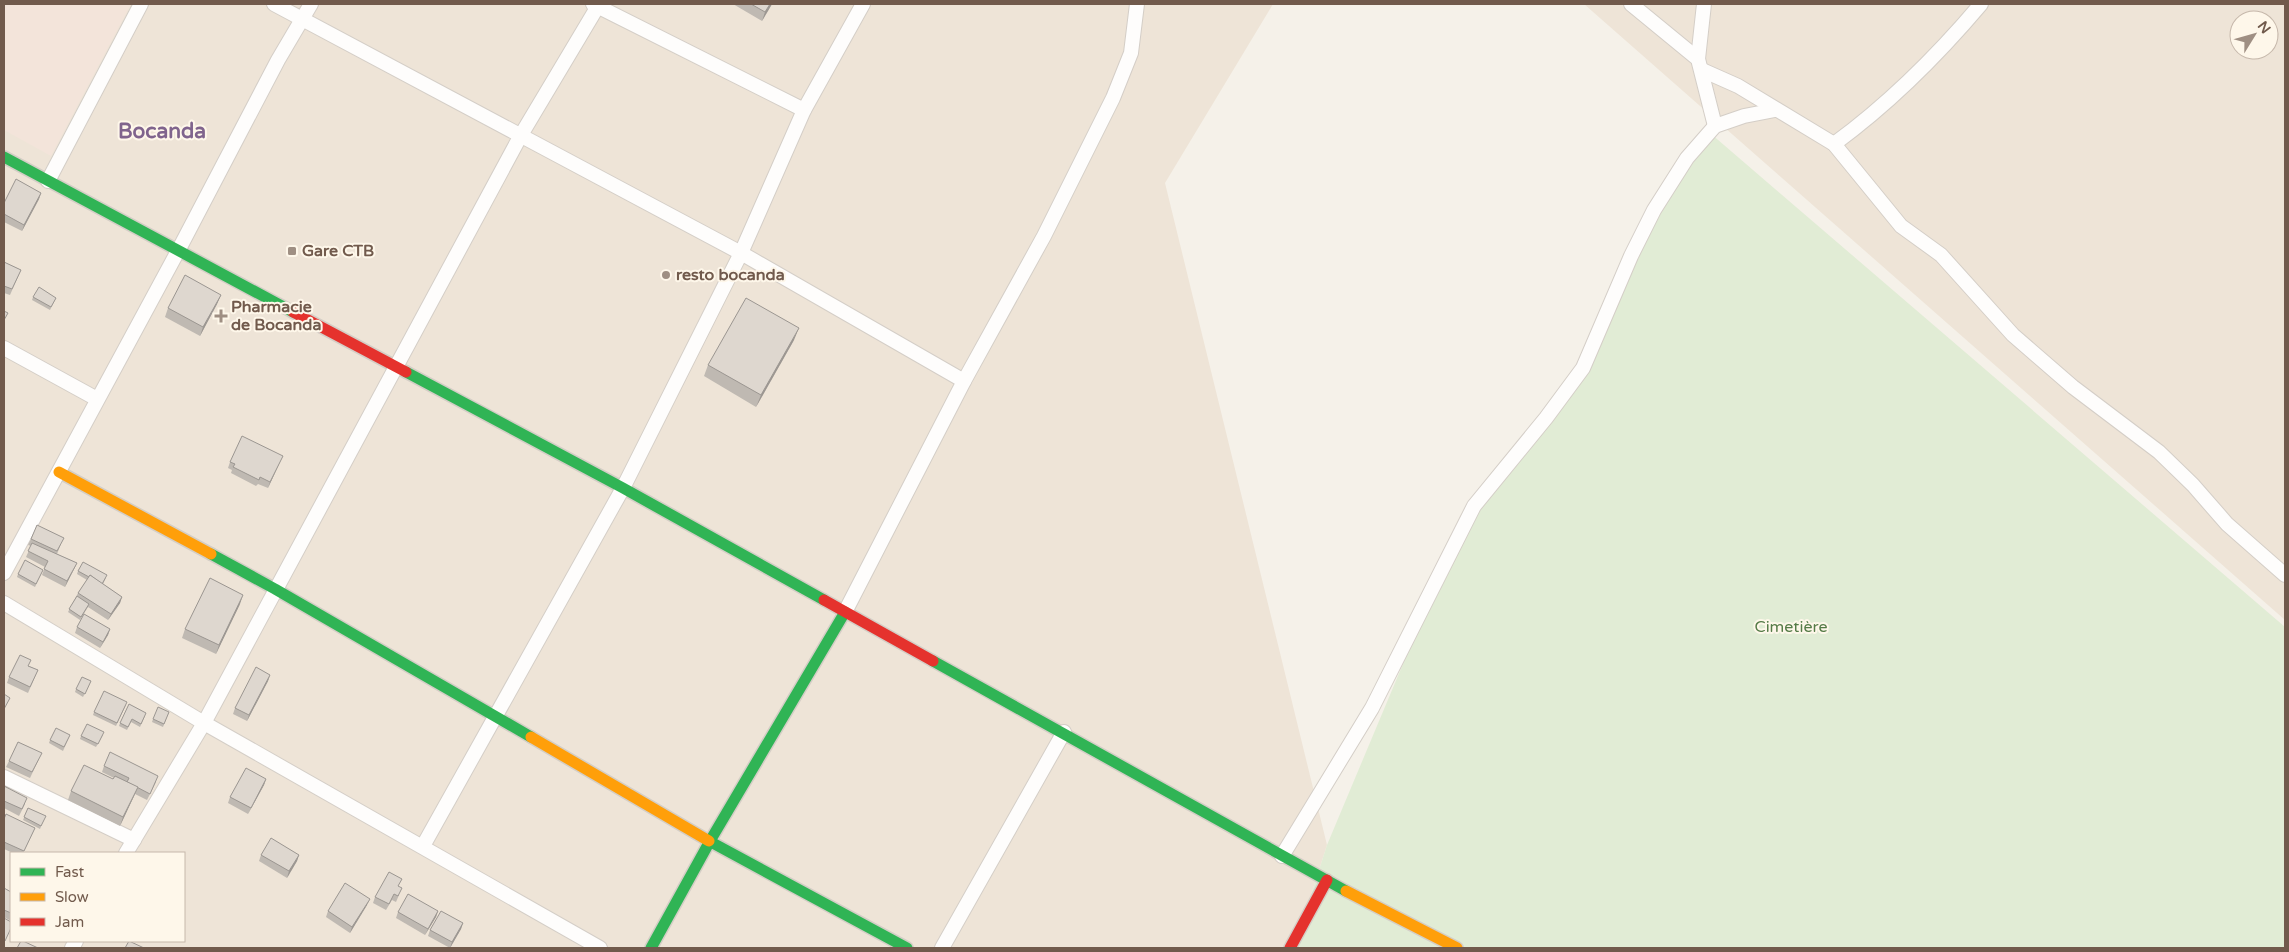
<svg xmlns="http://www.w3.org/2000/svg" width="2289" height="952" font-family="'Varela Round',sans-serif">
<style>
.residential{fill:#eee4d7;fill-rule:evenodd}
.commercial{fill:#f3e4da}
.green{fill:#e1ecd5}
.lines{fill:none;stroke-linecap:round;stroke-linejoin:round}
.street-casing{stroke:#d4cec7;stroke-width:16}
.fast-casing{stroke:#d4cec6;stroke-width:14}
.slow-casing{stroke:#d4cec6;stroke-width:14}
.jam-casing{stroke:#d4cec6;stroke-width:14}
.street{stroke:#fefdfc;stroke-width:14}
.fast{stroke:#30b455;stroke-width:11}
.slow{stroke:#ff9f0a;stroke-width:11}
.jam{stroke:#e5322d;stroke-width:11}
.wall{fill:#bfb9b2}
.shaded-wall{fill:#9b9691}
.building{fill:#ded7cf;stroke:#9b9691}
.poi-dot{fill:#9f8f83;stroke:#fef7ea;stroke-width:2}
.labels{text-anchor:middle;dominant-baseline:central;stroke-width:4;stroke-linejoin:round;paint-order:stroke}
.poi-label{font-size:16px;font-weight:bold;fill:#715a4c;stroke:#fef7ea;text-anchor:start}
.park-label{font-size:16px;fill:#557b47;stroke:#fef7ea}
.district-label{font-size:21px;font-weight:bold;fill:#80648d;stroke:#fef7ea}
</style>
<rect width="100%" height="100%" fill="#f5f1e9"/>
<g class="residential">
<path d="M4 4H1273L1165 183 1327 845 1294 948H4ZM11 853H184V941H11Z"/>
<path d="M1584 4H2285V620ZM2239 20H2269V50H2239Z"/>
</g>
<polygon class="commercial" points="4,4 131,4 51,156 4,130"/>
<polygon class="green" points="1710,133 2285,627 2285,948 1294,948 1327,845 1447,559 1477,497 1580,382 1631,257"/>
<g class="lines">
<g class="street-casing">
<g id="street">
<polyline points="274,4 741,253 964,381"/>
<polyline points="593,4 804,110"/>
<polyline points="1631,4 1698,59 1715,126"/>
<polyline points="1698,59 1704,4"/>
<polyline points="1702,70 1738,86 1834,144 1901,226 1941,255 2013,335 2073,387 2159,452 2193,485 2227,524 2285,575"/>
<path d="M1834 144C1890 103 1937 56 1981 4"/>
<polyline points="48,181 141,4"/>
<polyline points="4,348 97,399"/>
<polyline points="4,573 178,251 278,60 311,4"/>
<polyline points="4,603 204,723 600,948"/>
<polyline points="845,612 964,381 1044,236 1113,98 1131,53 1137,4"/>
<polyline points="4,777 134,840"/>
<polyline points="423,846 623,488 741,253 804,110 863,4"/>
<polyline points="126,853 204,723 521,135 598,6"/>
<polyline points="1282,856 1372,708 1474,506 1546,418 1583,368 1631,256 1654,210 1687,158 1715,126 1744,116 1775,110"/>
<polyline points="72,948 76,941"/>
<polyline points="942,948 1064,732"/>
</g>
</g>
<g class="fast-casing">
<g id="fast">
<polyline points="4,157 293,312"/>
<polyline points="406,372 623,488 824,600"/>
<polyline points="211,554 275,589 531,737"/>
<polyline points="933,661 1346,891"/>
<polyline points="709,841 907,948"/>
<polyline points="651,948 710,841 845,612"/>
</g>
</g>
<g class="slow-casing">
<g id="slow">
<polyline points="59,472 211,554"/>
<polyline points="531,737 709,841"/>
<polyline points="1346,891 1457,948"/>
</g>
</g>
<g class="jam-casing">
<g id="jam">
<polyline points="293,312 406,372"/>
<polyline points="824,600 933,661"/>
<polyline points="1290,948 1327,880"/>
</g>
</g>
<use href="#street" class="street"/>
<use href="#fast" class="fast"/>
<use href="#slow" class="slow"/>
<use href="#jam" class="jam"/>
</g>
<g class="wall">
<polygon points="733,4 772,4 762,21"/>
<polygon points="41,193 39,199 22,231 4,222 4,203"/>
<polygon points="4,262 21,270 10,295 4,293"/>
<polygon points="221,295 217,304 200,336 165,317 168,308"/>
<polygon points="33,297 56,298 50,310 32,300"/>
<polygon points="794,340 756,407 704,376 708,365"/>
<polygon points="230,462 280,462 268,488 258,484 256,486 231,473 232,470 228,468"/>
<polygon points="31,539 61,544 57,554 77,563 65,587 42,575 45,567 26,557 31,546 28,545"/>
<polygon points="43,570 35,587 17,577 18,574"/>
<polygon points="78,571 106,578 103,584 122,597 120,603 108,620 88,607 80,620 68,612 78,593 87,580 77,574"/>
<polygon points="240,604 216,654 182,638 185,629"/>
<polygon points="77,627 110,629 108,635 100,648 75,633"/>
<polygon points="29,666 38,670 28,693 7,683 9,677"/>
<polygon points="270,675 268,681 247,721 233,714 235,708"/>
<polygon points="91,681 83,697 75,692 76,689"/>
<polygon points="126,705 116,726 93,715 94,712"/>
<polygon points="169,712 163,727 152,722 153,719"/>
<polygon points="145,716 140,727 131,722 127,730 119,726 120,723"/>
<polygon points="70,735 63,751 49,743 50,740"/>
<polygon points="103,735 96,747 80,739 81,736"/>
<polygon points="39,759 30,778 6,767 9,761"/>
<polygon points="104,766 156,782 147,800 135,794 120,826 68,800 71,791 113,779 114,778 102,772"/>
<polygon points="266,779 264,785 248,814 228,803 230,797"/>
<polygon points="4,786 25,804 19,816 4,808"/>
<polygon points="28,808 44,819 40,829 23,820"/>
<polygon points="4,819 35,828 23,853 13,853 4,849"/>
<polygon points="261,855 299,855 297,861 287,878 259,861"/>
<polygon points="399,887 399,895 396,902 392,900 386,910 373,903 375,897"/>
<polygon points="4,888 11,892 11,921 4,917"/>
<polygon points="367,905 350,933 326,917 328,911"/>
<polygon points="438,911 436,917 425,935 396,918 398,912"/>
<polygon points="463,923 461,929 450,948 428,936 430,930"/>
</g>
<g class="shaded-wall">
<polygon points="770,4 772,4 762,21 765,12"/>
<polygon points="41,193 39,199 22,231 24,225"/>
<polygon points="221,295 217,304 200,336 203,327"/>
<polygon points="799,328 794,340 756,407 761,395"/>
<polygon points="283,456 280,462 268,488 270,482"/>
<polygon points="77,563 65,587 67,581"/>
<polygon points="243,595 240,604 216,654 219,645"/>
<polygon points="122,597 120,603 108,620 111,614"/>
<polygon points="110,629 108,635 100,648 103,642"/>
<polygon points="270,675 268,681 247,721 249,715"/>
<polygon points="266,779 264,785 248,814 251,808"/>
<polygon points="138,787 134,796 120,826 123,817"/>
<polygon points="299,855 297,861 287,878 289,871"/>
<polygon points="370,899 367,905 350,933 352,927"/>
<polygon points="438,911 436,917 425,935 428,929"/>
<polygon points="463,923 461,929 450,948 452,942"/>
</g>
<g class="building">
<polygon points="751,4 770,4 765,12"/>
<polygon points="16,179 41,193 24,225 4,214 4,203"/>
<polygon points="4,262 21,270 12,289 4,286"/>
<polygon points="185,275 221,295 203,327 168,308"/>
<polygon points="39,287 56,298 51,307 33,297"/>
<polygon points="746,298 799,328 761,395 708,365"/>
<polygon points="4,311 8,313 4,320"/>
<polygon points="242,436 283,456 270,482 260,477 259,480 233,467 235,464 230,462"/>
<polygon points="37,525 64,538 57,551 31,539"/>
<polygon points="32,543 77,563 67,581 44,569 48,561 28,551"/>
<polygon points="25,560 43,570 36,584 18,574"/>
<polygon points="83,562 107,575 102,584 90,575 89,577 78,571"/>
<polygon points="90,575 122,597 111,614 78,593"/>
<polygon points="210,578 243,595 219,645 185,629"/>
<polygon points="77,596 89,604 81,617 69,609"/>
<polygon points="84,614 110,629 103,642 77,627"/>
<polygon points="20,655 31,660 28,666 38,670 30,687 9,677"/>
<polygon points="256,667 270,675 249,715 235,708"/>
<polygon points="82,677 91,681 85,694 76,689"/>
<polygon points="104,691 127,702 117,723 94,712"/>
<polygon points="4,694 10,698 4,709"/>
<polygon points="129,704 146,713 141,724 132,719 128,727 120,723"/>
<polygon points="158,707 169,712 164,724 153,719"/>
<polygon points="87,724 104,732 98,744 81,736"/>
<polygon points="56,728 70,735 64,747 50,740"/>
<polygon points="18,742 42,753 32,772 9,761"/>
<polygon points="110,752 158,776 150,794 127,782 129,778 104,766"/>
<polygon points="84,765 113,779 115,776 138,787 123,817 71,791"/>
<polygon points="246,768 266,779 251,808 230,797"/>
<polygon points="4,786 27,798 22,809 4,801"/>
<polygon points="28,808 46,816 41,826 24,817"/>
<polygon points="6,814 35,828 24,851 4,842 4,819"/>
<polygon points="271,838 299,855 289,871 261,855"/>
<polygon points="389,872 402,879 398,886 402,888 398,896 394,894 389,904 375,897"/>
<polygon points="345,883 370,899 352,927 328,911"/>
<polygon points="4,888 11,892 11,913 4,910"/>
<polygon points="408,894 438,911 428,929 398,912"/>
<polygon points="441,911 463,923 452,942 430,930"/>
<polygon points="4,918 11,922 11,928 5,941 4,941"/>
<polygon points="21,941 23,941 38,948 17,948"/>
<polygon points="129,941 144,948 125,948"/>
</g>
<g class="poi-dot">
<rect x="287" y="246" width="10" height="10" rx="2.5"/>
<circle cx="666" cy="275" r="5"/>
<path d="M218.5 308.5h5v5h5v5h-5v5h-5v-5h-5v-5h5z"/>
</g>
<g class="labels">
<g class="poi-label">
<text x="302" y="251">Gare CTB</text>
<text x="676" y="275">resto bocanda</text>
<text x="231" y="307">Pharmacie<tspan x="231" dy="18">de Bocanda</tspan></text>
</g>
<g class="park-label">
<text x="1791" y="627">Cimetière</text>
</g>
<g class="district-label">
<text x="162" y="131">Bocanda</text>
</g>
</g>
<rect width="2289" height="952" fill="none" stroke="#715a4c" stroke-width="10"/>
<rect x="10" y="852" width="175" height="90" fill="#fef7ea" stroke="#c6b8ab"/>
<rect x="20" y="868" width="25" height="8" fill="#30b455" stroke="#c6b8ab"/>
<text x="55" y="877" font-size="15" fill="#715a4c">Fast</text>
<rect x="20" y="893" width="25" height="8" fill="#ff9f0a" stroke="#c6b8ab"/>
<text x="55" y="902" font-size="15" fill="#715a4c">Slow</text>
<rect x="20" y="918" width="25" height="8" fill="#e5322d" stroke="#c6b8ab"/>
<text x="55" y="927" font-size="15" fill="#715a4c">Jam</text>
<g transform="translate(2254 35) rotate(53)"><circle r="24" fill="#fef7ea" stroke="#c6b8ab"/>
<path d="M0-4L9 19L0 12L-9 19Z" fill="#9f8f83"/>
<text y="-8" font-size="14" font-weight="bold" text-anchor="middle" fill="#715a4c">N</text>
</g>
</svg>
